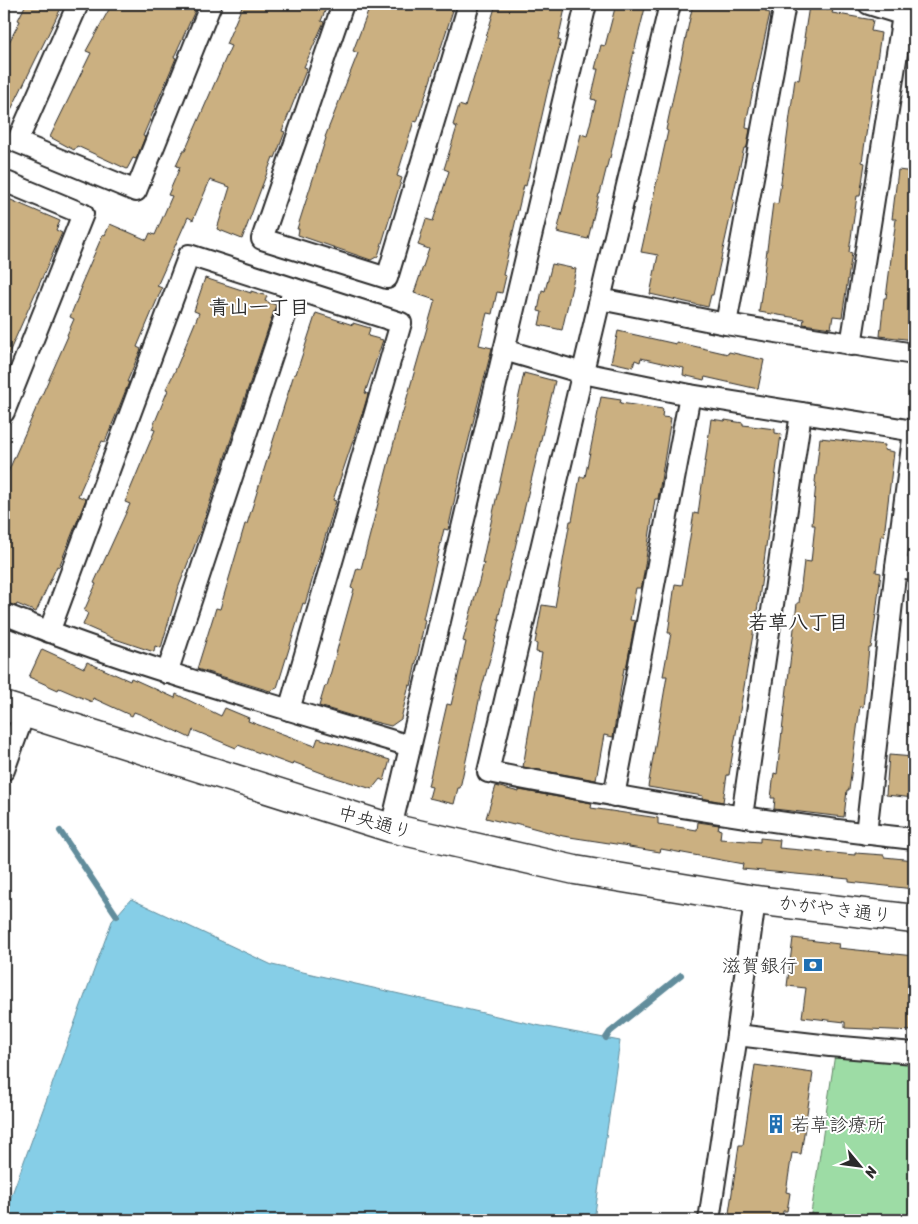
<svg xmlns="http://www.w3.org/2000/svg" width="918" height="1224" font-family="Sriracha,'Klee One',sans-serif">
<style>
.green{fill:#9ddca5;stroke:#648468}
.water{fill:#86cee7;stroke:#628d9c}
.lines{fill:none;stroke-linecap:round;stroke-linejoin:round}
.stream{stroke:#628d9c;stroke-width:6}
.building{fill:#cbb081;stroke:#2b2b2b}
.street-casing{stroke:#2b2b2b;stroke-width:24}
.secondary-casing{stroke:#2b2b2b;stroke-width:31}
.street{stroke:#fff;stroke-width:20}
.secondary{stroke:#fff;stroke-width:28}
.labels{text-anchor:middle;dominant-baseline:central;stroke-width:4;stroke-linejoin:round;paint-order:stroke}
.street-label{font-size:19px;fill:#2b2b2b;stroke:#fff}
.poi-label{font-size:19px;fill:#2b2b2b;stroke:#fff;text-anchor:end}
.neighbourhood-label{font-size:20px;font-weight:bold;fill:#2b2b2b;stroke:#fff}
</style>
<rect width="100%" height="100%" fill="#fff"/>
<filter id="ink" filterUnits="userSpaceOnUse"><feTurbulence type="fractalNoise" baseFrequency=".02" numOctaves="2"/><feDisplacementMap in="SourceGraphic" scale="10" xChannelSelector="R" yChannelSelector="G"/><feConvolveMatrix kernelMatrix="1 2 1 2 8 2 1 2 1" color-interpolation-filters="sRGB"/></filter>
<g filter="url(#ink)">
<polygon class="green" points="835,1054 914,1062 914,1220 810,1220"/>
<polygon class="water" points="131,899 272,965 536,1025 620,1041 594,1220 4,1220 4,1216 112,921"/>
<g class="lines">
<g class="stream">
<polyline points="60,831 117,916"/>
<polyline points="606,1038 610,1032 681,975"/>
</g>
</g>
<g class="building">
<polygon points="26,4 63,4 4,124 4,52 20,21 18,20"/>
<polygon points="112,4 198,4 174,57 176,58 143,136 145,137 137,157 136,159 133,158 127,169 77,146 74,150 50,137 91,53 86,51"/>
<polygon points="243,4 328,4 321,21 324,22 304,67 307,68 282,131 285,132 275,158 273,157 242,239 217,229 230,187 210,180 193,220 188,217 157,286 162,288 137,347 141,349 127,382 129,382 116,415 105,442 102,441 78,496 86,499 59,567 57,566 36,612 17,604 16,606 4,602 4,481 68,336 67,335 74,319 70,317 82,287 80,287 103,234 105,235 110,224 147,240 150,233 155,235 172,196 168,195 180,167 176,166 183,151 185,151 231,46 226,44"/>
<polygon points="371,4 455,4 417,122 414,121 397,176 402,178 378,256 371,260 298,235 299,229 297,229 326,138 325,137 358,53 353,51"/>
<polygon points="496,4 566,4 558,40 561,41 548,89 526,186 524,185 503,275 506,276 502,293 497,292 492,314 487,313 479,345 492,348 461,470 448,530 444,529 423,619 425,620 411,686 409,685 401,719 391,726 359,718 319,706 325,686 327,686 354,589 351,588 357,568 361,569 401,415 402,415 435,300 414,293 429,249 418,245 426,219 433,221 449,171 444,169 457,127 453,125 459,105 465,107"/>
<polygon points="619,4 646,4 628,76 610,158 609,158 600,194 599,194 588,239 557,232 581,134 587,136 596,100 591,99 598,69 595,69 601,45 605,46 615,8 618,9"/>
<polygon points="693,4 767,4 766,12 770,13 747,118 746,128 750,129 747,147 746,148 744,148 732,200 734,200 713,295 711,295 708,307 650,294 658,255 641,252 668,131 666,130"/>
<polygon points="809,6 833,10 832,13 873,20 871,31 881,33 862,162 865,163 860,196 857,196 849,252 852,253 842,317 833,316 831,328 803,324 804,319 759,312 773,203 778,204 795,79 799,80 806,38 804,38"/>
<polygon points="898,170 914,172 914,340 880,336 884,298 886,298 896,219 892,219"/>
<polygon points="4,197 60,221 56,230 62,233 4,364"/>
<polygon points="552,264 576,269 562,330 539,325 542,312 538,311 542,290 545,291"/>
<polygon points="205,278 251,293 251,291 267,296 265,301 276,305 201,529 179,586 161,648 155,646 154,652 115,639 83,625 88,613 84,611 96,584 94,583 130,504 125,502 155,430 152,429 168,390 166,389 175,371 199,313 194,311"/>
<polygon points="316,313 353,325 353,323 370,328 368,336 383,340 365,393 368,394 364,408 333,500 336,501 305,604 303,603 277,688 270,691 197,669 216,608 220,609 245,524 247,524 294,374 296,374"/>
<polygon points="618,331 676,344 676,342 728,354 729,352 764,360 758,389 705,377 704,380 683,375 684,368 641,358 640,362 635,360 633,367 611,362"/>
<polygon points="524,373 555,381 498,619 500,619 493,648 482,687 460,788 458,788 454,804 429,798 432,787 428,786 447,704 451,705 466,642 463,641 484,563 482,563"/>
<polygon points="601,397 621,400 620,403 663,409 662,417 671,418 658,499 655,499 642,585 641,588 636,588 630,620 635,621 626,669 624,668 613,737 604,735 596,780 523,767 542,653 536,652 537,644 535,643 542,605 555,607 570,521 572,521 580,477 585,477"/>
<polygon points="711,419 725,421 725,420 743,423 743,425 775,429 775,433 781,434 759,599 729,775 727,775 723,802 702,798 703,796 648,787 667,676 663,676 671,633 668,633 675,584 682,585 694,513 698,514"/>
<polygon points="820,438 885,445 884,450 894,452 884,536 881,535 876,572 881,573 875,621 871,648 869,648 863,707 860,706 849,790 847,790 844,817 774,809 775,798 771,798 774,773 777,774 797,603 799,603 804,561 811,562 815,525 812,525 816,483 815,482"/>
<polygon points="42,649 84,668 87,662 130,681 131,678 175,698 176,694 221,716 225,708 249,718 248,721 315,746 318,738 390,760 384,781 380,779 372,789 330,776 293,762 292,765 238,745 236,748 193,730 190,738 142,715 134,712 132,716 93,698 92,702 59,688 58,690 29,677"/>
<polygon points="889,755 914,757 914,798 886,795"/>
<polygon points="496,786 519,792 519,790 592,803 591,808 658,818 658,824 697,830 698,822 719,825 718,829 721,830 720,839 760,842 760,838 780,840 779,848 855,855 855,853 884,855 884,857 914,860 914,889 849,882 849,879 742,869 743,864 661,849 660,852 629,847 629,846 563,836 515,823 514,825 486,818"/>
<polygon points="793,938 839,944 838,948 914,956 914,1031 845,1028 845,1022 802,1017 806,988 787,986"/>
<polygon points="755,1065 813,1073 801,1154 792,1153 786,1192 790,1193 787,1211 783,1211 782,1220 728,1220 739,1145 743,1145"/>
</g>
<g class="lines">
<g class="street-casing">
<g id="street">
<polyline points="78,4 17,142 136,191 211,4"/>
<polyline points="343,4 262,239 387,278 469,4"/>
<path d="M670 4 488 772C629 799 771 824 914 839"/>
<polyline points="869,4 914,18"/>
<polyline points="4,181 83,214 4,412"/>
<polyline points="600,299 726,324 914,354"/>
<polyline points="726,324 785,4"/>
<polyline points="851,345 903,15"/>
<polyline points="504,350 583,373 690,395 914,431 896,567 866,834"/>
<polyline points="896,567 914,569"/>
<path d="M4 614C136 667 274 705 410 746"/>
<polyline points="49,632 189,255 401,323 289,710"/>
<polyline points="167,673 294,289"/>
<polyline points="4,770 24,714"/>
<polyline points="614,796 690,395"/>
<polyline points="742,816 801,413"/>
<polyline points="391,828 586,4"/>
<polyline points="737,1035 830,1046 914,1053"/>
<polyline points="709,1220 737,1035 755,900"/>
</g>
</g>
<g class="secondary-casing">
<polyline id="secondary" points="4,706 391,828 575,870 755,900 914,919"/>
</g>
<use href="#street" class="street"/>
<use href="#secondary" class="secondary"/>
</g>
</g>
<defs>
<g id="bank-bare" transform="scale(1.5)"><path d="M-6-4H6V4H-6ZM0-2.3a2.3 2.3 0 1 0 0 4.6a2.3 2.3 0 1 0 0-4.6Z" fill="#1f6fb2" stroke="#fff" stroke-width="2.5" paint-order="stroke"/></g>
<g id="building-bare" transform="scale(1.5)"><path d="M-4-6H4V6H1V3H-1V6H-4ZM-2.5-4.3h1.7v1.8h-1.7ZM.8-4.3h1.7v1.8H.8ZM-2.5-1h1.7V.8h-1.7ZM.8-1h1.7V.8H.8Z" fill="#1f6fb2" stroke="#fff" stroke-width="2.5" paint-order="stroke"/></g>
</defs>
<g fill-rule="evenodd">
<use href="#bank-bare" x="813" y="965"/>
<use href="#building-bare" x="776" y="1124"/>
</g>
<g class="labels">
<g class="street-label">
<text transform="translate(375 822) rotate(16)">中央通り</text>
<text transform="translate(835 909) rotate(7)">かがやき通り</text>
</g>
<g class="poi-label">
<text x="798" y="965">滋賀銀行</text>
<text x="791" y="1124" text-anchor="start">若草診療所</text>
</g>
<g class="neighbourhood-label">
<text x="259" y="307">青山一丁目</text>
<text x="798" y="622">若草八丁目</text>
</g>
</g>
<rect width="918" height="1224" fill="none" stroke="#fff" stroke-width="20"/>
<rect x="10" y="10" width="898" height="1204" fill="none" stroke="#2b2b2b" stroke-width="2" filter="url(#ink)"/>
<g transform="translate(860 1166) rotate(119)" stroke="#ffffff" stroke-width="4" paint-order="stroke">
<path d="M0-4L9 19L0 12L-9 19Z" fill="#2b2b2b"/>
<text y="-8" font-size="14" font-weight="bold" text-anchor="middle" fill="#2b2b2b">N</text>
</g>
</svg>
